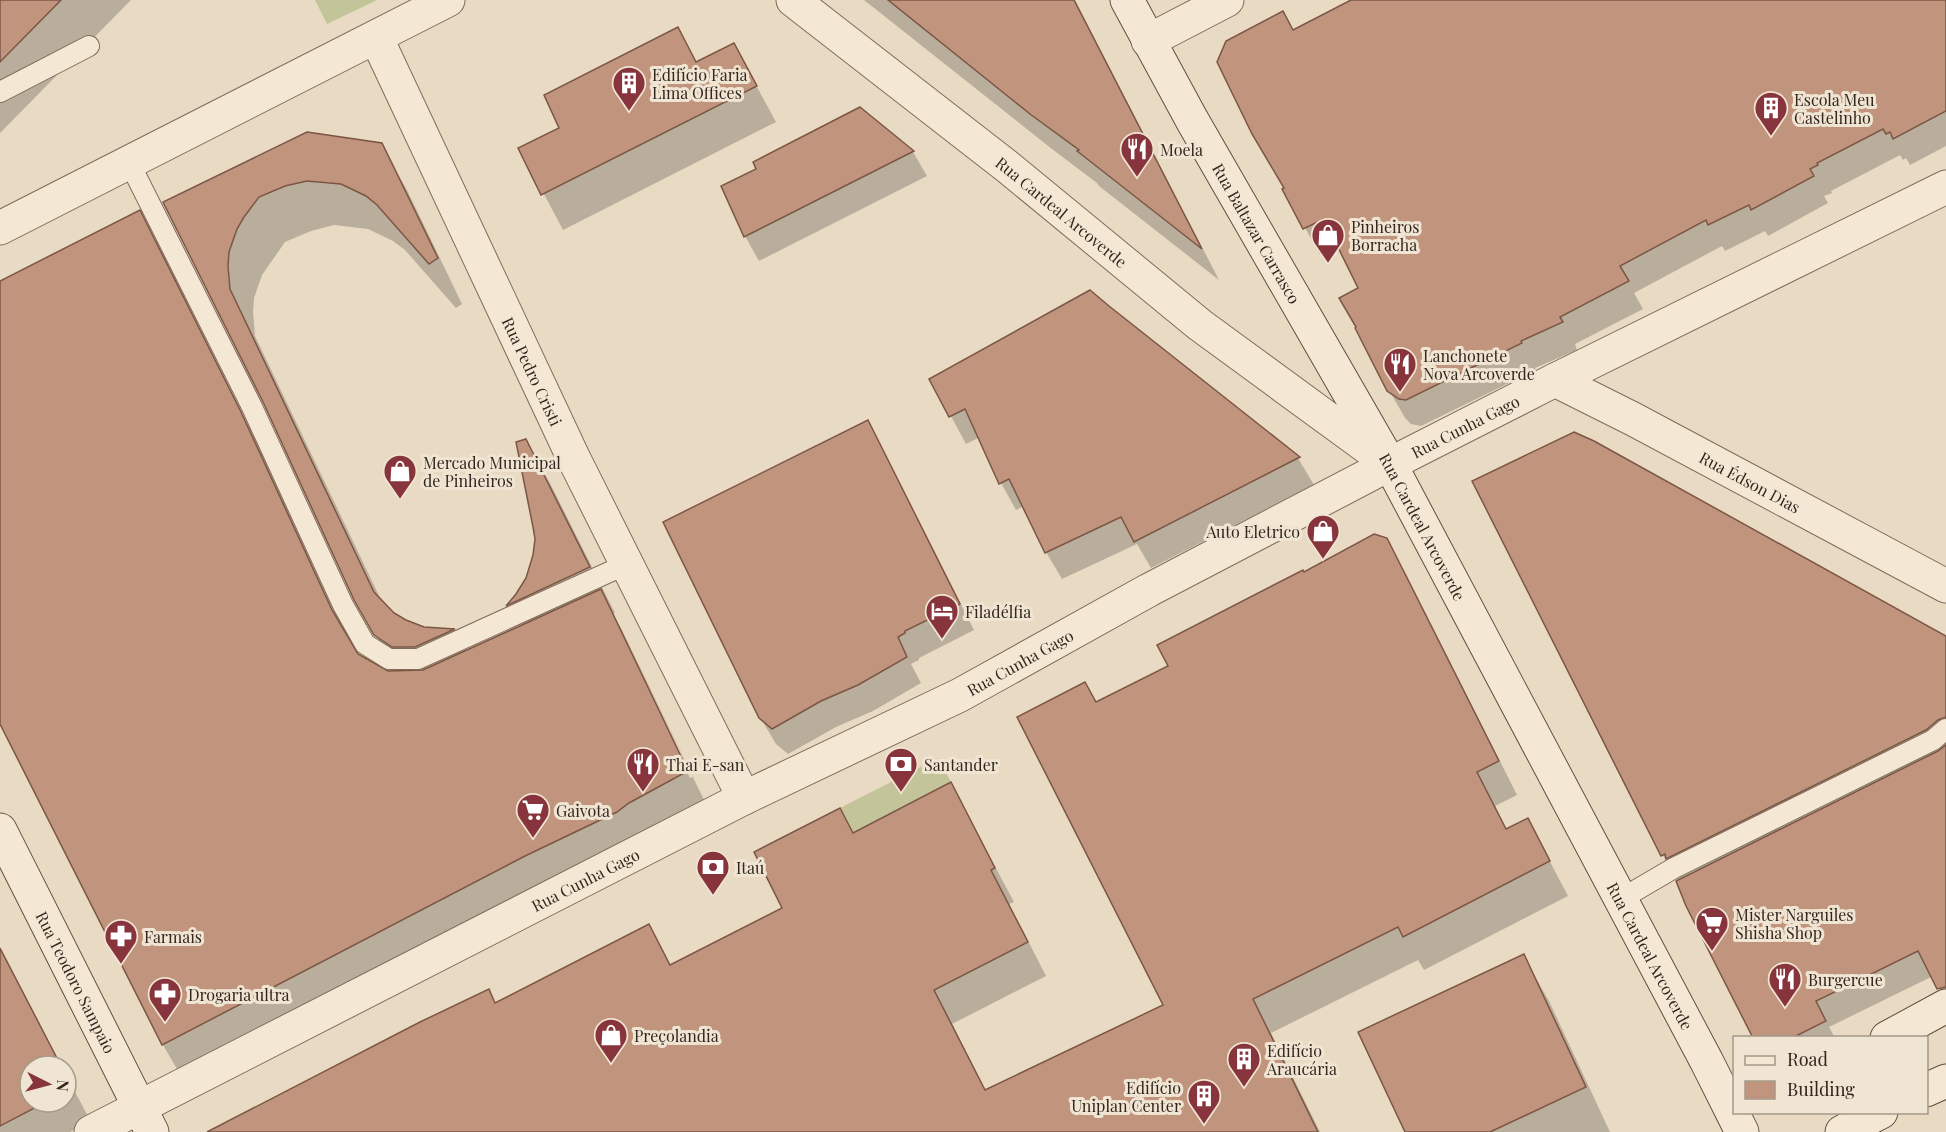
<svg xmlns="http://www.w3.org/2000/svg" width="1946" height="1132" font-family="'Playfair Display',serif">
<style>
.green{fill:#c3c499}
.shadow{fill:#0003;fill-rule:evenodd}
.building{fill:#c1947e;stroke:#7c5645;stroke-width:1.5}
.lines{fill:none;stroke-linecap:round;stroke-linejoin:round}
.service-casing{stroke:#806c5c;stroke-width:22}
.minor-casing{stroke:#806c5c;stroke-width:35}
.secondary-casing{stroke:#614e40;stroke-width:35}
.service{stroke:#f4e8d5;stroke-width:20}
.minor{stroke:#f4e8d5;stroke-width:33}
.secondary{stroke:#f4e8d5;stroke-width:33}
.labels{text-anchor:middle;dominant-baseline:central;stroke-width:6;stroke-linejoin:round;paint-order:stroke}
.poi-label{font-size:16px;fill:#32261f;stroke:#f0e5d2;text-anchor:start}
.street-label{font-size:16px;fill:#32261f;stroke:#f0e5d2}
</style>
<rect width="100%" height="100%" fill="#e8dac3"/>
<g class="green">
<polygon points="315,0 377,0 327,24"/>
<polygon points="938,758 951,782 853,833 840,808"/>
</g>
<g class="shadow">
<polygon points="0,0 131,0 0,133"/>
<polygon points="864,0 1075,0 1219,280 1099,186 1097,183 1052,149"/>
<polygon points="1354,0 1946,0 1946,146 1910,165 1906,158 1903,160 1900,155 1831,191 1832,193 1824,196 1828,203 1768,236 1765,231 1725,251 1722,246 1634,293 1643,309 1575,344 1577,350 1535,368 1536,370 1421,426 1411,424 1405,418 1389,390 1358,328 1360,289 1339,246 1320,255 1284,189 1293,31"/>
<polygon points="678,29 697,63 734,45 776,122 563,230 520,149 561,128"/>
<path d="M381 145 407 190 462 304 456 308 405 250 393 241 368 229 334 225 311 231 285 242 262 275 254 298 253 312 255 336 382 602 393 614 424 628 454 630 467 652 520 627 508 606 518 595 528 579 535 556 536 539 525 440 551 485 615 613 613 614 708 808 184 1081 163 1045 0 723V282L139 212 160 248 261 450 350 643 357 655 388 672H397L355 599 264 401 165 203ZM617 626H620L693 777 690 778Z"/>
<polygon points="913,152 927,176 759,261 745,236"/>
<polygon points="931,379 1298,458 1314,485 1151,568 1137,544 1062,579 1046,552 1024,506 1016,510 1001,483 980,437 966,444"/>
<polygon points="867,422 882,448 974,630 919,658 919,660 911,664 921,683 873,711 836,727 788,754 776,744 760,717"/>
<polygon points="1386,540 1406,574 1517,795 1495,806 1507,830 1528,820 1568,896 1424,970 1418,960 1271,1033 1320,1132 215,1132 496,1004 649,926 671,966 784,908 854,835 951,784 1014,902 1009,904 1046,976 952,1024 986,1091 1165,1006 1096,703 1170,666 1304,573"/>
<polygon points="1946,639 1946,992 1943,994 1933,976 1829,1027 1835,1038 1755,1038 1677,880 1655,841"/>
<polygon points="0,950 61,1066 30,1066 30,1102 66,1102 66,1075 91,1122 70,1132 0,1132"/>
<polygon points="1523,956 1549,1001 1610,1132 1407,1132"/>
</g>
<g class="building">
<polygon points="0,0 61,0 0,62"/>
<polygon points="888,0 1074,0 1202,249 1077,151 1079,150 1030,114"/>
<polygon points="1351,0 1946,0 1946,111 1893,139 1890,132 1886,134 1883,129 1817,163 1818,165 1810,169 1814,176 1751,210 1749,205 1708,225 1706,220 1620,266 1629,281 1560,317 1563,322 1521,341 1522,343 1406,400 1399,399 1387,391 1355,328 1356,327 1339,298 1358,288 1324,219 1303,229 1282,189 1284,188 1252,134 1217,62 1226,41 1283,11 1293,30"/>
<polygon points="678,27 696,62 734,43 757,86 541,195 518,148 559,128 544,95"/>
<polygon points="860,107 914,151 744,237 721,186 756,169 753,162"/>
<polygon points="307,132 382,143 438,258 429,264 377,205 366,196 341,184 307,181 285,186 259,197 244,217 237,229 229,252 228,266 230,289 374,592 394,613 406,620 424,627 455,629 415,647 392,647 374,635 354,600 263,402 163,202"/>
<polygon points="140,210 241,412 332,610 358,654 388,671 423,670 601,589 688,771 629,803 617,812 525,856 162,1045 0,724 0,281"/>
<polygon points="1090,290 1109,306 1300,457 1134,542 1121,517 1045,553 1009,479 999,484 965,409 949,417 929,379"/>
<polygon points="868,420 960,604 905,631 905,633 898,637 907,657 858,685 821,701 772,729 759,718 663,522"/>
<polygon points="1574,432 1594,441 1946,636 1946,717 1938,720 1926,730 1666,859 1665,854 1661,856 1472,481"/>
<polygon points="526,439 590,567 506,606 516,594 526,578 533,555 535,539 533,527 516,442"/>
<polygon points="1374,534 1387,538 1499,761 1477,772 1506,829 1528,818 1550,861 1403,937 1398,927 1253,999 1318,1132 207,1132 420,1022 489,989 495,1003 649,924 670,965 782,908 754,852 840,808 853,833 951,782 995,868 991,870 1028,942 934,990 985,1090 1163,1005 1017,717 1085,682 1096,702 1168,666 1157,645 1303,570 1304,572"/>
<polygon points="1946,745 1946,987 1937,989 1918,951 1816,1001 1826,1021 1792,1038 1753,1038 1686,906 1676,881 1938,751"/>
<polygon points="0,948 61,1066 30,1066 30,1102 46,1102 0,1126"/>
<polygon points="1524,954 1586,1087 1490,1132 1405,1132 1358,1032"/>
</g>
<g class="lines">
<g class="service-casing">
<g id="service">
<polyline points="0,92 89,46"/>
<polyline points="129,162 252,407 343,605 365,644 389,659 418,659 627,564"/>
<polyline points="1621,899 1674,868 1933,740 1946,729"/>
</g>
</g>
<g class="minor-casing">
<g id="minor">
<path id="s1" d="M793 0 1009 168 1200 325 1390 464"/>
<path id="s2" d="M376 37 573 457 744 798"/>
<polyline points="1148,41 1227,0"/>
<polyline points="0,228 448,0"/>
<path id="s3" d="M1555 380 1633 419 1946 586"/>
<path id="s4" d="M91 1132 744 798 960 695 1149 590 1390 464 1555 380 1946 187"/>
</g>
</g>
<g class="secondary-casing">
<g id="secondary">
<path id="s5" d="M1127 0 1192 120 1390 464 1707 1062 1742 1132"/>
<path id="s6" d="M0 830 152 1132"/>
<polyline points="1887,1038 1946,1006"/>
<polyline points="1926,1090 1946,1081"/>
<polyline points="1842,1132 1881,1112"/>
</g>
</g>
<use href="#service" class="service"/>
<use href="#minor" class="minor"/>
<use href="#secondary" class="secondary"/>
</g>
<defs>
<g id="building-pin" transform="scale(1.725)"><path d="M0 17L-7.5 6A9.5 9.5 0 1 1 7.5 6Z" fill="#87343c" stroke="#f0e5d2"/><path d="M-4-6H4V6H1V3H-1V6H-4ZM-2.5-4.3h1.7v1.8h-1.7ZM.8-4.3h1.7v1.8H.8ZM-2.5-1h1.7V.8h-1.7ZM.8-1h1.7V.8H.8Z" fill="#fff"/></g>
<g id="restaurant-pin" transform="scale(1.725)"><path d="M0 17L-7.5 6A9.5 9.5 0 1 1 7.5 6Z" fill="#87343c" stroke="#f0e5d2"/><path d="M-5-6h1v4h1v-4h1v4h1v-4h1v5L-1.5 .5V6h-2V.5L-5-1ZM5-6V6H3V1.5H1.5Q1.5-4 5-6Z" fill="#fff"/></g>
<g id="shop-pin" transform="scale(1.725)"><path d="M0 17L-7.5 6A9.5 9.5 0 1 1 7.5 6Z" fill="#87343c" stroke="#f0e5d2"/><path d="M-5-2.5h2.3a2.7 3.5 0 0 1 5.4 0H5L5.5 6h-11ZM-1.5-2.5h3a1.5 2.3 0 0 0-3 0Z" fill="#fff"/></g>
<g id="hotel-pin" transform="scale(1.725)"><path d="M0 17L-7.5 6A9.5 9.5 0 1 1 7.5 6Z" fill="#87343c" stroke="#f0e5d2"/><path d="M-6-4.5h1.5V1H6V5H4.5V3h-9V5H-6ZM-4 0a1.8 1.8 0 1 1 3.6 0ZM.5 0V-2.5h3Q6-2.5 6 0Z" fill="#fff"/></g>
<g id="bank-pin" transform="scale(1.725)"><path d="M0 17L-7.5 6A9.5 9.5 0 1 1 7.5 6Z" fill="#87343c" stroke="#f0e5d2"/><path d="M-6-4H6V4H-6ZM0-2.3a2.3 2.3 0 1 0 0 4.6a2.3 2.3 0 1 0 0-4.6Z" fill="#fff"/></g>
<g id="supermarket-pin" transform="scale(1.725)"><path d="M0 17L-7.5 6A9.5 9.5 0 1 1 7.5 6Z" fill="#87343c" stroke="#f0e5d2"/><path d="M-6-5.5h2.5l.6 2H6L4.5 2H-2.5L-4.4-4H-6ZM-1.5 3.2a1.3 1.3 0 1 0 .1 0ZM3 3.2a1.3 1.3 0 1 0 .1 0Z" fill="#fff"/></g>
<g id="pharmacy-pin" transform="scale(1.725)"><path d="M0 17L-7.5 6A9.5 9.5 0 1 1 7.5 6Z" fill="#87343c" stroke="#f0e5d2"/><path d="M-2-6h4v4h4v4h-4v4h-4v-4h-4v-4h4Z" fill="#fff"/></g>
</defs>
<g fill-rule="evenodd">
<use href="#building-pin" x="629" y="83"/>
<use href="#building-pin" x="1771" y="108"/>
<use href="#restaurant-pin" x="1137" y="149"/>
<use href="#shop-pin" x="1328" y="235"/>
<use href="#restaurant-pin" x="1400" y="364"/>
<use href="#shop-pin" x="400" y="471"/>
<use href="#shop-pin" x="1323" y="531"/>
<use href="#hotel-pin" x="942" y="611"/>
<use href="#restaurant-pin" x="643" y="764"/>
<use href="#bank-pin" x="901" y="764"/>
<use href="#supermarket-pin" x="533" y="810"/>
<use href="#bank-pin" x="713" y="867"/>
<use href="#supermarket-pin" x="1712" y="923"/>
<use href="#pharmacy-pin" x="121" y="936"/>
<use href="#restaurant-pin" x="1785" y="979"/>
<use href="#pharmacy-pin" x="165" y="994"/>
<use href="#shop-pin" x="611" y="1035"/>
<use href="#building-pin" x="1244" y="1059"/>
<use href="#building-pin" x="1204" y="1096"/>
</g>
<g class="labels">
<g class="poi-label">
<text x="652" y="74">Edifício Faria<tspan x="652" dy="18">Lima Offices</tspan></text>
<text x="1794" y="99">Escola Meu<tspan x="1794" dy="18">Castelinho</tspan></text>
<text x="1160" y="149">Moela</text>
<text x="1351" y="226">Pinheiros<tspan x="1351" dy="18">Borracha</tspan></text>
<text x="1423" y="355">Lanchonete<tspan x="1423" dy="18">Nova Arcoverde</tspan></text>
<text x="423" y="462">Mercado Municipal<tspan x="423" dy="18">de Pinheiros</tspan></text>
<text x="1300" y="531" text-anchor="end">Auto Eletrico</text>
<text x="965" y="611">Filadélfia</text>
<text x="666" y="764">Thai E-san</text>
<text x="924" y="764">Santander</text>
<text x="556" y="810">Gaivota</text>
<text x="736" y="867">Itaú</text>
<text x="1735" y="914">Mister Narguiles<tspan x="1735" dy="18">Shisha Shop</tspan></text>
<text x="144" y="936">Farmais</text>
<text x="1808" y="979">Burgercue</text>
<text x="188" y="994">Drogaria ultra</text>
<text x="634" y="1035">Preçolandia</text>
<text x="1267" y="1050">Edifício<tspan x="1267" dy="18">Araucária</tspan></text>
<text x="1181" y="1087" text-anchor="end">Edifício<tspan x="1181" dy="18">Uniplan Center</tspan></text>
</g>
<g class="street-label">
<text stroke="none"><textPath href="#s1" startOffset="342">Rua Cardeal Arcoverde</textPath></text>
<text stroke="none"><textPath href="#s5" startOffset="267">Rua Baltazar Carrasco</textPath></text>
<text stroke="none"><textPath href="#s2" startOffset="369">Rua Pedro Cristi</textPath></text>
<text stroke="none"><textPath href="#s4" startOffset="1545">Rua Cunha Gago</textPath></text>
<text stroke="none"><textPath href="#s3" startOffset="220">Rua Édson Dias</textPath></text>
<text stroke="none"><textPath href="#s5" startOffset="604">Rua Cardeal Arcoverde</textPath></text>
<text stroke="none"><textPath href="#s4" startOffset="1041">Rua Cunha Gago</textPath></text>
<text stroke="none"><textPath href="#s4" startOffset="555">Rua Cunha Gago</textPath></text>
<text stroke="none"><textPath href="#s5" startOffset="1090">Rua Cardeal Arcoverde</textPath></text>
<text stroke="none"><textPath href="#s6" startOffset="170">Rua Teodoro Sampaio</textPath></text>
</g>
</g>
<rect x="1733" y="1036" width="195" height="78" fill="#f0e5d2" stroke="#a4998a" stroke-width="1.5"/>
<rect x="1745" y="1056" width="30" height="9" fill="#f4e8d5" stroke="#a4998a" stroke-width="1.5"/>
<text x="1787" y="1066" font-size="18" fill="#32261f">Road</text>
<rect x="1745" y="1081" width="30" height="18" fill="#c1947e" stroke="#a4998a" stroke-width="1.5"/>
<text x="1787" y="1096" font-size="18" fill="#32261f">Building</text>
<g transform="translate(48 1084) rotate(96)"><circle r="28" fill="#f0e5d2" stroke="#a4998a" stroke-width="1.5"/>
<path d="M0-4.5L10 22L0 15L-10 22Z" fill="#87343c"/>
<text y="-9" font-size="16" font-weight="bold" text-anchor="middle" fill="#32261f">N</text>
</g>
</svg>
